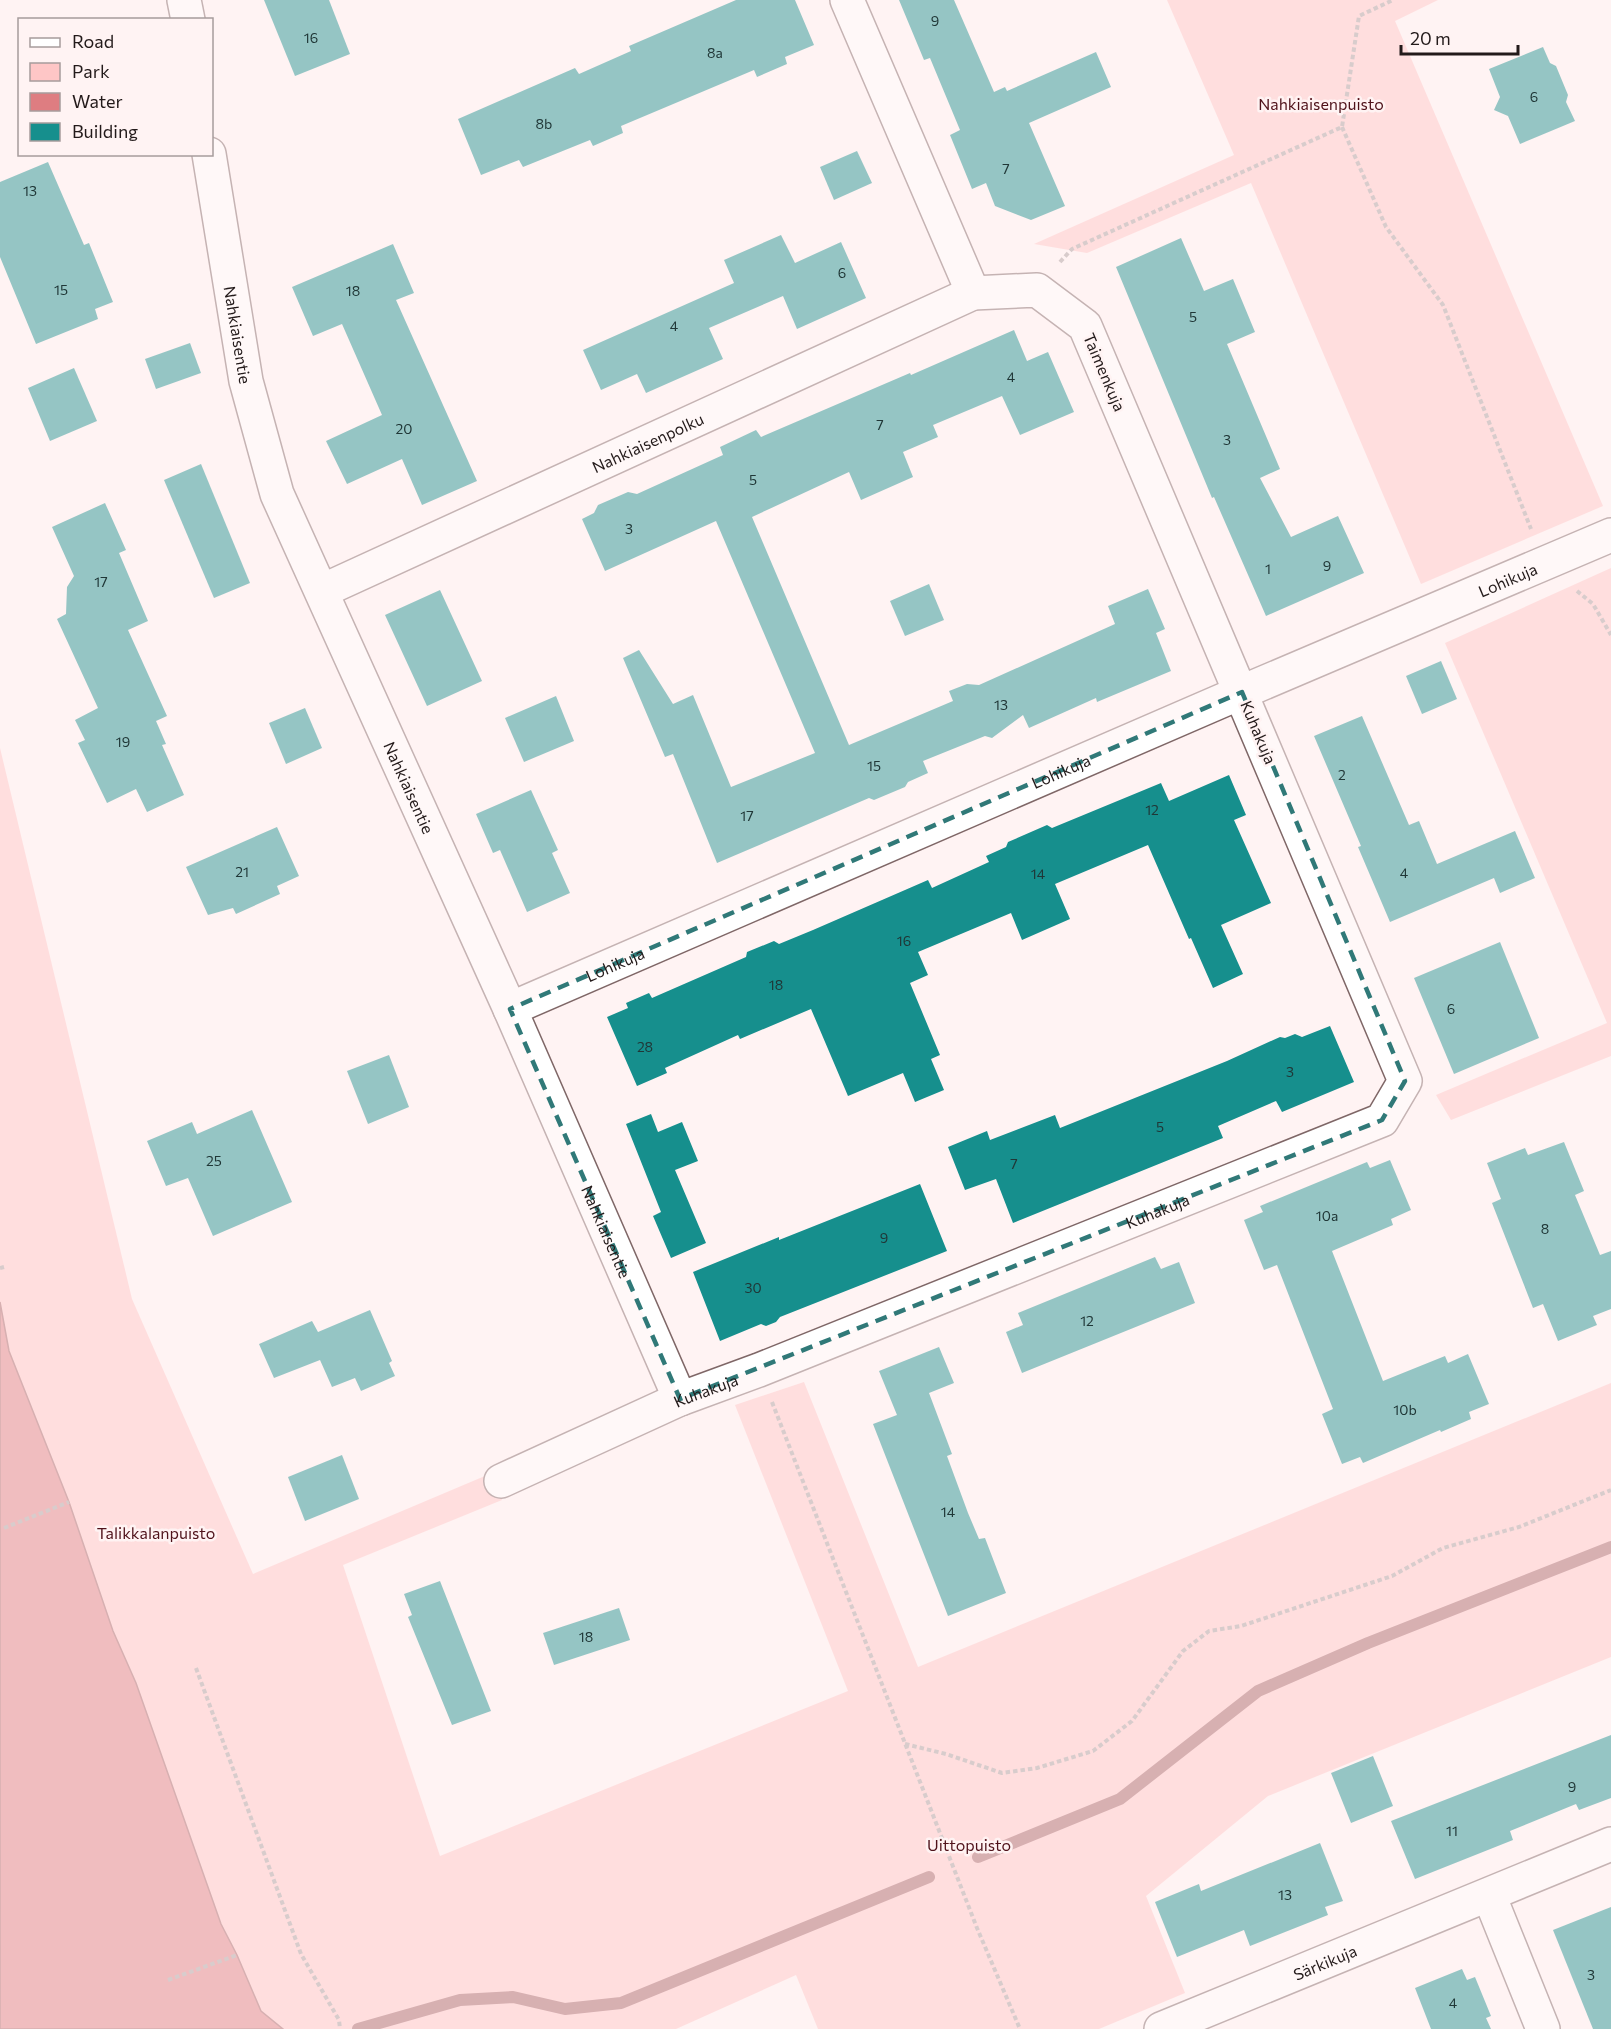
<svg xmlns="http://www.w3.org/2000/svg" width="1611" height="2029" font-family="Commissioner,sans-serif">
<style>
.green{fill:#fec6c6}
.water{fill:#de7d81;stroke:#a65f62;stroke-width:1.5}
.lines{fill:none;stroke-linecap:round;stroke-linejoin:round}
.stream{stroke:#a65f62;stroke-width:12}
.building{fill:#168f8d}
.minor-casing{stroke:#7f6767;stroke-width:36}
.path{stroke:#a99e9e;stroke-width:4;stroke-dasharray:4.5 3;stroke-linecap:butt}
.minor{stroke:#fff;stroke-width:33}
.marked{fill:none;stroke:#307978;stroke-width:4.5;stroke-dasharray:12 8;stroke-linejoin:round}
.labels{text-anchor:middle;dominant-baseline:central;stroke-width:5;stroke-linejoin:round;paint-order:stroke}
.number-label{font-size:14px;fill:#203737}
.park-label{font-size:16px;fill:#4f121a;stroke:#fff3f3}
.street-label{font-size:16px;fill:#231a1a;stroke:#fff3f3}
</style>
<rect width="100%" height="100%" fill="#fff3f3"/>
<g class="green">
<polygon points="1167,0 1438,0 1395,21 1603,506 1421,584 1251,183 1087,253 1034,244 1234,155"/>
<polygon points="1611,568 1611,1056 1451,1120 1436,1095 1607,1023 1445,643"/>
<polygon points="0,748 132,1299 253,1574 492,1473 502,1500 343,1565 440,1856 848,1691 735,1405 804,1382 918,1667 1611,1383 1611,1657 1268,1796 1146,1896 1185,1993 1099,2029 818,2029 796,1975 676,2029 283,2029 261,2011 237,1955 221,1924 136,1683 113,1631 69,1502 9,1351 0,1302"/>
</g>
<polygon class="water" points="0,1302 9,1351 69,1502 113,1631 136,1683 221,1924 237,1955 261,2011 283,2029 0,2029"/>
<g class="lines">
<g class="stream">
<polyline points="978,1857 1120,1799 1258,1691 1368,1643 1611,1547"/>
<polyline points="358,2029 460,2000 513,1997 565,2009 621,2003 929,1877"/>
</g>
</g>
<g class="building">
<polygon points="264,0 329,0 350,54 295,76"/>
<polygon points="736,0 795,0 814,45 785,57 787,64 757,77 754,70 621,126 623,133 593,146 590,140 523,167 519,160 481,175 458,119 575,68 579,74 631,51 629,46"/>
<polygon points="899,0 954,0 994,92 1005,87 1007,91 1096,52 1111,87 1029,123 1065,206 1031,220 995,206 986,183 972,189 950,135 960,130 930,58 924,60"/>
<polygon points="1543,47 1550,63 1556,66 1568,95 1566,102 1575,121 1520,144 1508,116 1494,110 1500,97 1489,69"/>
<polygon points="857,151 872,183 834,200 820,167"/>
<polygon points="48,162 84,245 89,243 113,302 95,309 98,319 36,344 0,257 0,182"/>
<polygon points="781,235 795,263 841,242 866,298 797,329 783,296 709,328 723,359 646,393 637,374 601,390 583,350 734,283 724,260"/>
<polygon points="1181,238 1204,291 1233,279 1255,332 1227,344 1280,469 1260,478 1291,537 1338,516 1364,573 1266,616 1214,497 1212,498 1116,267"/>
<polygon points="393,244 414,293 396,300 477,481 422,505 402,459 347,484 326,441 382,415 342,324 313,336 292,287"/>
<polygon points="1014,330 1027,361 1048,352 1074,412 1020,435 1002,396 933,425 938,437 903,452 913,477 861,500 849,472 752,517 849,745 953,701 949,691 967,684 979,685 1115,624 1108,606 1148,589 1165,629 1156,633 1171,671 1097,702 1096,698 1029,728 1023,715 992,738 985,736 923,761 928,773 908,782 905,787 874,800 869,798 717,863 673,754 665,757 623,658 639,650 673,704 693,695 731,787 815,753 716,521 605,571 582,519 594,513 598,505 628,492 637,494 723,455 720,447 756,430 761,437 910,373 911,375"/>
<polygon points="190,343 201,373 156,389 145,359"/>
<polygon points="74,368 97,421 50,441 28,388"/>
<polygon points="201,464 250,583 214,598 164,480"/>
<polygon points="105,503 126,550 119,553 148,621 128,630 167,716 156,721 166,744 162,745 184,795 147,812 136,789 107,803 78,743 85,740 75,720 98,708 57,619 66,614 67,587 74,576 52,527"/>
<polygon points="929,584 944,620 905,636 890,601"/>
<polygon points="440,590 482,681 427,706 385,615"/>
<polygon points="1441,661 1457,699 1422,714 1406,676"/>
<polygon points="556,696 574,741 524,762 505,718"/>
<polygon points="305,708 322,748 286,764 269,723"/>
<polygon points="1362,716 1409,825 1419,821 1437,864 1515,831 1535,878 1500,893 1494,878 1390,922 1358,847 1361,846 1314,736"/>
<polygon points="1229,775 1246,815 1234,820 1271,903 1221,925 1243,974 1213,988 1191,938 1189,939 1148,845 1055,884 1070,919 1022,940 1011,913 918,952 928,975 910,983 940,1055 931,1059 944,1090 915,1102 903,1073 848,1096 811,1009 740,1039 738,1035 665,1068 667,1073 637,1086 607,1017 628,1008 626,1003 649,993 652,998 746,957 747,952 774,941 779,944 813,930 928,880 932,888 989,862 986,856 1006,847 1008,842 1047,825 1052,828 1161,783 1169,801"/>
<polygon points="531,790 558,850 552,853 570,893 527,912 500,850 493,853 476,814"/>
<polygon points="277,827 299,876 277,886 280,894 236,914 233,908 208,915 186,867"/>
<polygon points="1500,942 1539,1038 1454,1074 1414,978"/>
<polygon points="1330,1026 1354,1082 1282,1112 1276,1101 1218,1126 1223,1138 1013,1223 996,1179 965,1190 948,1147 987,1131 990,1140 1055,1115 1060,1128 1227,1061 1280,1037 1285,1038 1295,1034 1302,1037"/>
<polygon points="389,1055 409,1107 368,1124 347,1071"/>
<polygon points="252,1110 292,1202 213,1236 188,1178 166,1186 147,1141 192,1122 197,1134"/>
<polygon points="651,1114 658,1132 682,1122 698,1161 675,1170 706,1243 671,1258 653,1216 661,1212 626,1124"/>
<polygon points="1564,1142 1584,1191 1575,1195 1600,1255 1611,1251 1611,1309 1593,1316 1597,1325 1558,1341 1543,1304 1533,1308 1492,1203 1501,1199 1487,1163 1525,1148 1528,1155"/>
<polygon points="1390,1160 1411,1210 1391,1219 1393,1225 1332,1251 1383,1381 1445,1356 1448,1363 1468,1354 1489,1404 1469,1412 1471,1419 1441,1432 1440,1430 1363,1463 1360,1457 1342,1464 1322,1414 1333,1409 1277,1265 1264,1270 1244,1220 1263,1212 1260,1206 1367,1162 1370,1168"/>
<polygon points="920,1184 947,1251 780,1317 776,1322 766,1326 761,1324 720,1341 693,1272 779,1237 779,1240"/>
<polygon points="1155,1257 1161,1269 1179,1262 1195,1303 1022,1373 1006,1332 1023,1325 1018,1313"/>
<polygon points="370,1310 392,1361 389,1363 395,1376 361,1391 355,1378 332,1387 320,1360 274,1378 259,1344 312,1321 318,1332"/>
<polygon points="939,1347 954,1383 929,1393 952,1454 947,1456 968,1513 979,1539 985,1538 1006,1593 948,1616 873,1424 897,1415 879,1371"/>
<polygon points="342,1455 359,1499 305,1521 288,1477"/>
<polygon points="440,1581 491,1711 452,1725 408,1617 412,1615 404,1594"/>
<polygon points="619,1608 630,1640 554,1665 543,1633"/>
<polygon points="1611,1735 1611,1798 1579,1810 1576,1804 1510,1831 1513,1840 1415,1879 1391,1821"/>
<polygon points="1373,1756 1393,1806 1351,1823 1331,1773"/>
<polygon points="1320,1843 1343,1901 1325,1907 1328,1915 1250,1946 1244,1930 1177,1957 1155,1902 1199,1884 1201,1891"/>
<polygon points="1611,1907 1611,2029 1593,2029 1553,1930"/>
<polygon points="1462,1969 1467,1980 1475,1977 1491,2016 1486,2018 1491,2029 1431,2029 1415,1988"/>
</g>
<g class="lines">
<g class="minor-casing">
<g id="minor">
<polyline points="184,0 188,20"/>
<path id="s1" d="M209 154 246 381 277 494 510 1009 680 1399"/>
<path id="s2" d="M322 591 973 293"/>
<path id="s3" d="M510 1009 1242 692 1611 535"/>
<path id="s4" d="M501 1481 680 1399 759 1370 1382 1120 1405 1081 1085 326 1037 290 973 293 847 0"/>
<polyline points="1489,1895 1543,2029"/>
<path id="s5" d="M1161 2029 1611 1844"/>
</g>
</g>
<g class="path">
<polyline points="1342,127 1386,227 1443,305 1531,529"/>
<polyline points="1060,262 1072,249 1342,127 1359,16 1393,0"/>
<polyline points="1577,591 1593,604 1611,635"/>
<polyline points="0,1268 4,1267"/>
<polyline points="772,1402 977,1928 1020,2029"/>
<polyline points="4,1528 69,1502"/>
<polyline points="196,1668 301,1954 339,2020 340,2029"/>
<polyline points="905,1744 946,1754 1002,1773 1037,1768 1093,1751 1132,1721 1183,1651 1209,1631 1241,1626 1392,1576 1443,1548 1519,1527 1611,1490"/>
<polyline points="168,1980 237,1955"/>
</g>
<use href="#minor" class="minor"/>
</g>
<path d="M0 0H1611V2029H0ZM1242 692 1405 1081 1382 1120 680 1399 510 1009Z" fill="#fff3f3" fill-opacity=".55" fill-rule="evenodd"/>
<path class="marked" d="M1242 692 1405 1081 1382 1120 680 1399 510 1009Z"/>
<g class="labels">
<g class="number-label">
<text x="935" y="20">9</text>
<text x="311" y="37">16</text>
<text x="715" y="52">8a</text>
<text x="1534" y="96">6</text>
<text x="544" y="123">8b</text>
<text x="1006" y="168">7</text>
<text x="30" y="190">13</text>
<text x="842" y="272">6</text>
<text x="61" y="289">15</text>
<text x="353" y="290">18</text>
<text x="1193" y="316">5</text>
<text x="674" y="325">4</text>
<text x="1011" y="376">4</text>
<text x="880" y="424">7</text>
<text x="404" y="428">20</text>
<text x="1227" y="439">3</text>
<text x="753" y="479">5</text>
<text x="629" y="528">3</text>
<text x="1327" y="565">9</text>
<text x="1268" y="568">1</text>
<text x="101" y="581">17</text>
<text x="1001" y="704">13</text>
<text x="123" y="741">19</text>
<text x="874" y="765">15</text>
<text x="1342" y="774">2</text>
<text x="1152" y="809">12</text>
<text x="747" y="815">17</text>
<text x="242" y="871">21</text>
<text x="1404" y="872">4</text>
<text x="1038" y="873">14</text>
<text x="904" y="940">16</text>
<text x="776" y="984">18</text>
<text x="1451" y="1008">6</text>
<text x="645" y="1046">28</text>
<text x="1290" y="1071">3</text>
<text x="1160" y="1126">5</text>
<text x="214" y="1160">25</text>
<text x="1014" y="1163">7</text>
<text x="1327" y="1215">10a</text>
<text x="1545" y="1228">8</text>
<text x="884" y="1237">9</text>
<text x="753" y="1287">30</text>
<text x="1087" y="1320">12</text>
<text x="1405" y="1409">10b</text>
<text x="948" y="1511">14</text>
<text x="586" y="1636">18</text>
<text x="1572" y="1786">9</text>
<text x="1452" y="1830">11</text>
<text x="1285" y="1894">13</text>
<text x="1591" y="1974">3</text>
<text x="1453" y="2002">4</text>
</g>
<g class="park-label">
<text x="1321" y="103">Nahkiaisenpuisto</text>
<text x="156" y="1532">Talikkalanpuisto</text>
<text x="969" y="1844">Uittopuisto</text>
</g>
<g class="street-label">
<text stroke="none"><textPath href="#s1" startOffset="183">Nahkiaisentie</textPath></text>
<text transform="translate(1105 372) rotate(67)">Taimenkuja</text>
<text stroke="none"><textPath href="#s2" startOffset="358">Nahkiaisenpolku</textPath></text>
<text stroke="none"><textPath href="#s3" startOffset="1086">Lohikuja</textPath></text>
<text transform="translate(1259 732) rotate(67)">Kuhakuja</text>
<text stroke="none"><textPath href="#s3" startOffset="600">Lohikuja</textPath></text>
<text stroke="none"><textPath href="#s1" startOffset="669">Nahkiaisentie</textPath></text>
<text stroke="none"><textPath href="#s3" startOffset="114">Lohikuja</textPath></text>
<text stroke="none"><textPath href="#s4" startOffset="710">Kuhakuja</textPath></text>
<text stroke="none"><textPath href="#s1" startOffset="1155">Nahkiaisentie</textPath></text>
<text stroke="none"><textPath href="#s4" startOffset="224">Kuhakuja</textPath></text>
<text stroke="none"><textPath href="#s5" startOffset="177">Särkikuja</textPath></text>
</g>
</g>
<rect x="18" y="18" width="195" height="138" fill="#fff3f3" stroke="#a79c9c" stroke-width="1.5"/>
<rect x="30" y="38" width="30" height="9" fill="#ffffff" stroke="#a79c9c" stroke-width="1.5"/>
<text x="72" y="48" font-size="18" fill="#231a1a">Road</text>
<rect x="30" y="63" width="30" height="18" fill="#fec6c6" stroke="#a79c9c" stroke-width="1.5"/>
<text x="72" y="78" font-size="18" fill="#231a1a">Park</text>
<rect x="30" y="93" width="30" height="18" fill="#de7d81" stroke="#a79c9c" stroke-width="1.5"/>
<text x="72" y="108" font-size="18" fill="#231a1a">Water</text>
<rect x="30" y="123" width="30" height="18" fill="#168f8d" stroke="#a79c9c" stroke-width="1.5"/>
<text x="72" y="138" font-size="18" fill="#231a1a">Building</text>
<path d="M1401 45v9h117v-9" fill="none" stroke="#231a1a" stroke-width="3"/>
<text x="1410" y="45" font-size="18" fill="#231a1a" stroke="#fff3f3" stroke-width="4.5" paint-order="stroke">20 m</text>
</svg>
